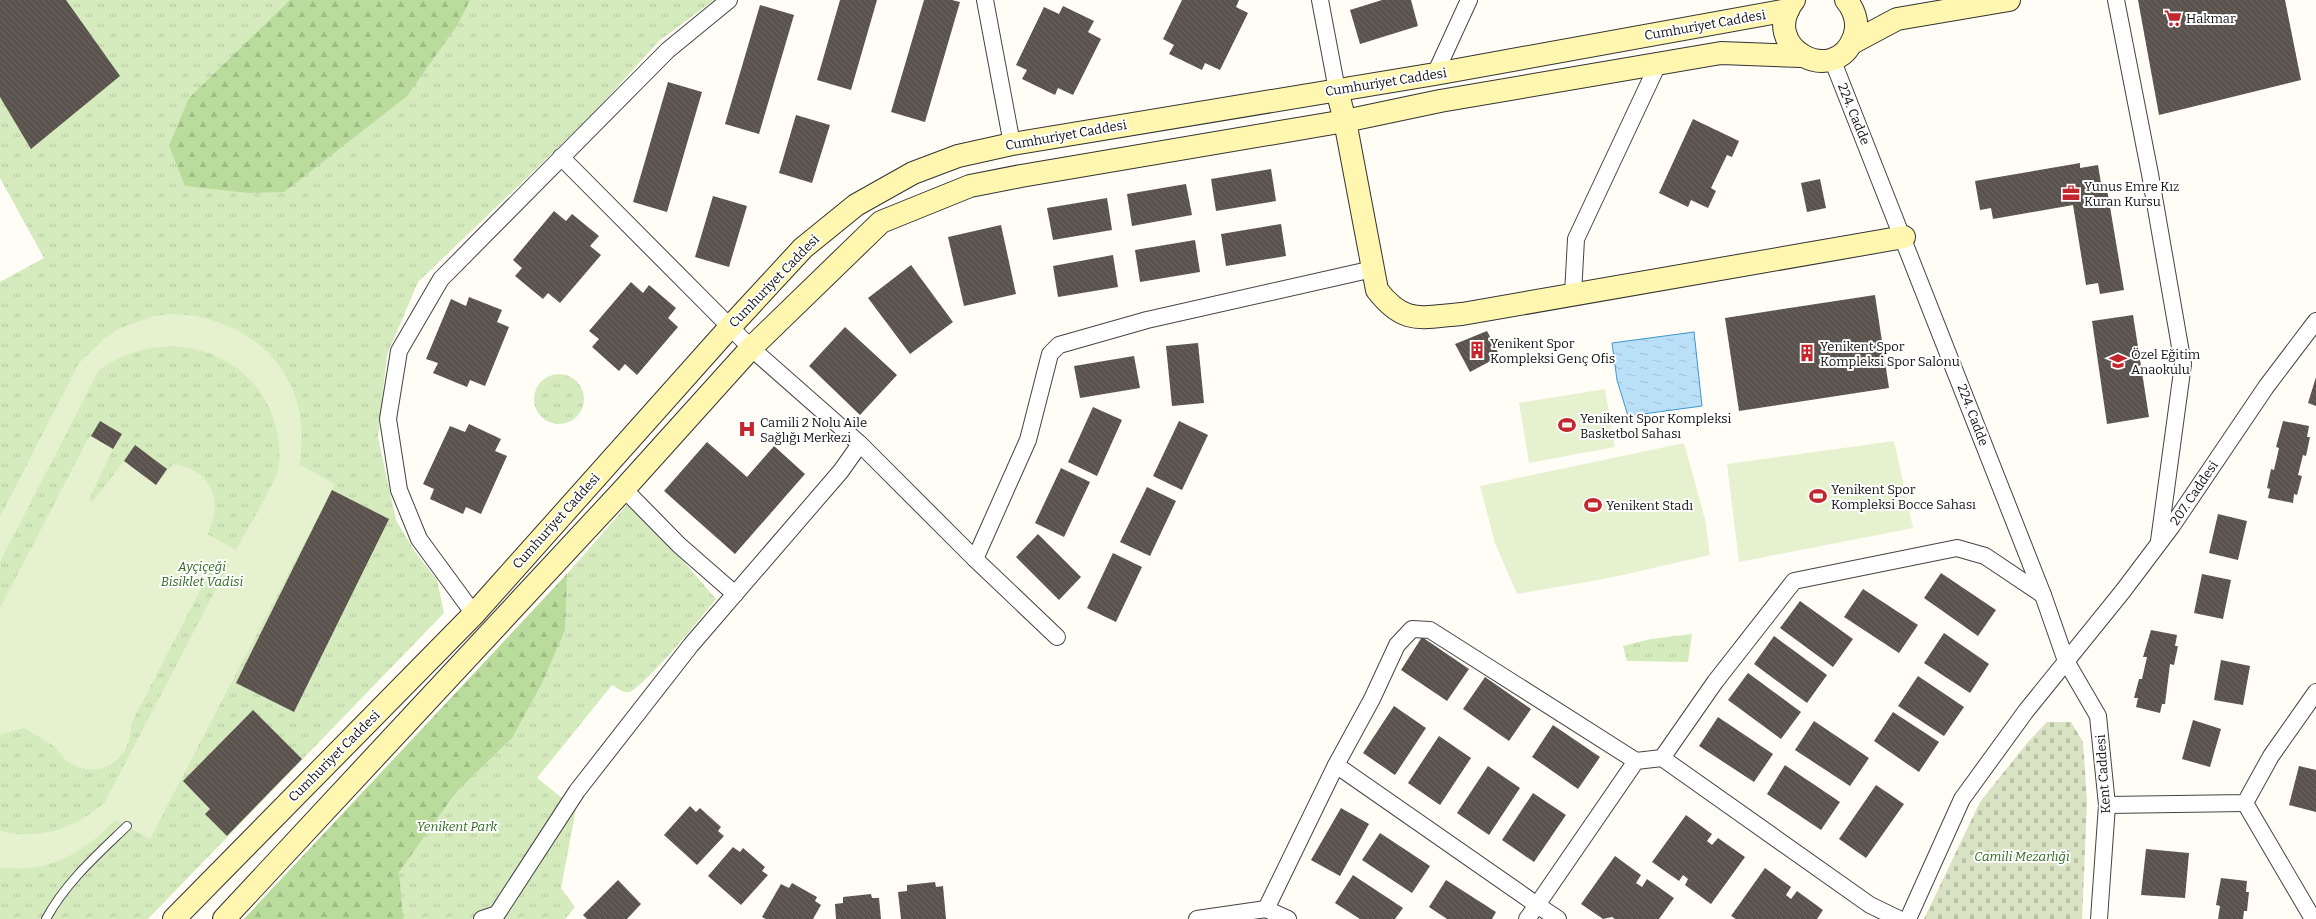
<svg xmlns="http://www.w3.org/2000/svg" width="2316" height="919" font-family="Bitter,serif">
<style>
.grass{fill:url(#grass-tufts)}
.forest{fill:url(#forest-firs)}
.cemetery{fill:url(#cemetery-stones)}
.pitch{fill:#e6f2cf}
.water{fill:url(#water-ripples);stroke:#3f96cf}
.building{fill:url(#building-back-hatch)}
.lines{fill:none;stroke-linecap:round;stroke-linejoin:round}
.lane-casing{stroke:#444;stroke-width:10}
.street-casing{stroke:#444;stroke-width:18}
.secondary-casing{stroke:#333;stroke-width:24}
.lane{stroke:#fff;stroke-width:8}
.street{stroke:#fff;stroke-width:16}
.secondary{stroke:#fff6b0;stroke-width:22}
.labels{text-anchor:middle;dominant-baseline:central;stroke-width:4;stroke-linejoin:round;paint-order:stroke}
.poi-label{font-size:13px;fill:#111;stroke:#fff;text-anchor:start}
.street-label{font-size:13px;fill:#111;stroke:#fff}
.park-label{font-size:13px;font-style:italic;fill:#2f6b1f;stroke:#fff}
</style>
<defs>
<pattern id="grass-tufts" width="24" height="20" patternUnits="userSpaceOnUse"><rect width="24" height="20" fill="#d5ebbd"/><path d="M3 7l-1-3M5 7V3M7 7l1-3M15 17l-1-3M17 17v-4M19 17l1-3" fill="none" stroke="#b6c8a1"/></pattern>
<pattern id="forest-firs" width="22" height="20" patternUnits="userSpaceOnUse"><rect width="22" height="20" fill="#b9dc9c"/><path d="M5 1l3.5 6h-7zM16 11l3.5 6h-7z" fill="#9ebc85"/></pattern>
<pattern id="cemetery-stones" width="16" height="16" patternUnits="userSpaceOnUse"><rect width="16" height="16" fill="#d9e3c4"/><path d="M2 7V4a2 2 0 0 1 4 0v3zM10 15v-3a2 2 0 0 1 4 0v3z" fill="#b9c2a7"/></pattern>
<pattern id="water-ripples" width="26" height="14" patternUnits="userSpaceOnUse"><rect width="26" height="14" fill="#b9e0f7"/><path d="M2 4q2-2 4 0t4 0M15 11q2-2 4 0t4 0" fill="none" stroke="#9ebfd3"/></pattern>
<pattern id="building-back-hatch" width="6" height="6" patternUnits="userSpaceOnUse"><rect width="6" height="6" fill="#5a524d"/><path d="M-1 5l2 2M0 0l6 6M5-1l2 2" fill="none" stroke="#6d6662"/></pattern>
</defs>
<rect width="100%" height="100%" fill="#fffdf5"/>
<g class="grass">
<polygon points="0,0 714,0 659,41 590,117 418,282 387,355 378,437 396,520 415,552 437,580 444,613 148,919 0,919 0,282 44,258 0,178"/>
<circle cx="559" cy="399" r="25"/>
<path d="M628 504 666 541 716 599C704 614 643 689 629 692 622 693 618 688 612 685L537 778 576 809 561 888 575 907 565 919H244L567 574Z"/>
<polygon points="1692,634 1688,662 1627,661 1623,646 1651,639"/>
</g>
<g class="forest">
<polygon points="290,0 470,0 458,24 407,96 284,192 248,193 185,186 169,146 189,98"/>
<polygon points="567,574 565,630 542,683 512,738 456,792 399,872 403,919 244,919"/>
</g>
<polygon class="cemetery" points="2047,722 2071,722 2083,742 2087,801 2082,919 1924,919 1980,802 2028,742"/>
<g class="pitch">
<path d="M173 314C236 316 293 355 301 422 302 437 301 451 300 465L335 484 150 839 115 820C86 852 45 875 0 867V831C39 841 76 828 105 802L229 564 217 558 131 724C131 740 127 752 114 762 101 772 81 772 68 762 63 758 60 752 56 748 46 740 34 734 24 728L0 735V608L88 439 91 436 113 449 89 500 93 501 124 461 156 484 173 464C211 469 225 501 207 534L236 550C244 535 278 478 279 466 287 365 179 313 99 370L0 562V517L79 363 105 338 120 328 154 316Z"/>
<polygon points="1605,389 1615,447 1529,463 1519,403"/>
<polygon points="1894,441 1913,528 1739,562 1727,464"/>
<polygon points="1684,443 1705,519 1710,555 1609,578 1517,594 1495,543 1480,486"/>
</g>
<polygon class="water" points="1694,332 1702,406 1628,416 1617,380 1612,343"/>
<g class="building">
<polygon points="0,0 66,0 120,76 31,149 0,97"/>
<polygon points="840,0 877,0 851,90 817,80"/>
<polygon points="924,0 952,0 960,2 925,122 891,112"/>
<polygon points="1182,0 1239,0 1236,7 1248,13 1220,70 1205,63 1202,70 1169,54 1174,45 1163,39"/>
<polygon points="1382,0 1411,0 1418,26 1360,44 1350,10"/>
<polygon points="2138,0 2285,0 2301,80 2159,115"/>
<polygon points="760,5 794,15 759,134 725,124"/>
<polygon points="1063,6 1094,21 1088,32 1101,39 1073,95 1058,88 1055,95 1022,79 1027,70 1016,65 1044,7 1059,14"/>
<polygon points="668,82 702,92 667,212 633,202"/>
<polygon points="796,115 830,125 812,183 779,173"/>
<polygon points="1693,119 1739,141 1732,157 1727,155 1711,188 1716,191 1708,208 1691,200 1688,207 1659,193"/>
<polygon points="2080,163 2080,168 2098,165 2101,183 2106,183 2124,290 2100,294 2098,283 2086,285 2073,205 1993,219 1991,208 1980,210 1975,181"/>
<polygon points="1271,169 1276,201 1216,211 1211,179"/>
<polygon points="1820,179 1826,208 1807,212 1801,183"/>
<polygon points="1186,184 1192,215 1132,226 1127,194"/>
<polygon points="713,196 747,206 729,267 695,257"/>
<polygon points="1107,198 1112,230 1053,240 1047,208"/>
<polygon points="554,211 566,221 572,214 599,236 590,246 601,255 560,303 548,293 543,299 515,276 522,268 513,260"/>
<polygon points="1281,224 1286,256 1226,266 1221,234"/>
<polygon points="1001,225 1016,294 964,306 948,237"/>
<polygon points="1195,240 1200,272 1140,282 1135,250"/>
<polygon points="1113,255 1118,287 1058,297 1053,266"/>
<polygon points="911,265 953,322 910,354 868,298"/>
<polygon points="631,282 643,293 649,285 676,308 668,318 678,327 637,375 625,364 619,371 592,347 599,339 589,331"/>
<polygon points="1875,295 1889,388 1739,411 1725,318"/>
<polygon points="469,297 502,310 497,322 509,327 485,386 470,380 467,387 433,373 438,363 426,359 451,299 466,306"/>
<polygon points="2133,315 2149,417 2107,424 2092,321"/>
<polygon points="845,327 897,375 860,415 809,366"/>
<polygon points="1487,331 1500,356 1470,372 1455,344"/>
<polygon points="1198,343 1204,403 1172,406 1166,346"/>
<polygon points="1134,356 1140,388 1080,398 1074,366"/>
<polygon points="2316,377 2316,406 2308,403"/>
<polygon points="1093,407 1122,420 1097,476 1068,462"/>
<polygon points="100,421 122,434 113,449 91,436"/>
<polygon points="1179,421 1208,435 1182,490 1153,476"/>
<polygon points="2283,421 2309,426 2307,437 2310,437 2306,456 2303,455 2298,475 2302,476 2297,495 2294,494 2293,503 2268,498 2270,489 2267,488 2271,469 2274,470 2279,448 2276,447"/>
<polygon points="469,424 501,439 495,451 507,456 481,514 466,507 463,514 430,499 434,489 423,484 450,426 465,432"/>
<polygon points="707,442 747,477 774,446 805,474 735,554 664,491"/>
<polygon points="135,445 167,469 156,485 124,461"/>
<polygon points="1061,468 1090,482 1064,537 1035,523"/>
<polygon points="1147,487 1176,501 1150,556 1120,542"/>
<polygon points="332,490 389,519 294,712 236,683"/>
<polygon points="2218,514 2247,521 2238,560 2209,553"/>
<polygon points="1038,534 1081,577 1059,600 1016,557"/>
<polygon points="1113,553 1142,567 1116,622 1087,608"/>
<polygon points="1941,573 1996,610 1978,636 1924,598"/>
<polygon points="2202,574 2231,580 2223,619 2194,613"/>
<polygon points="1863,589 1918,625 1899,653 1844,617"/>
<polygon points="1800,601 1853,639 1833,667 1780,628"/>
<polygon points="2151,630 2177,635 2175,646 2178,646 2174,665 2170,664 2165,704 2162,704 2160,713 2136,707 2138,698 2134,698 2139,679 2142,679 2147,657 2143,657"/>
<polygon points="1944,633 1989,664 1970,693 1924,663"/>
<polygon points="1774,636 1827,675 1807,703 1754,664"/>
<polygon points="1422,637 1469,669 1447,701 1401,670"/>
<polygon points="2221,660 2250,666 2243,705 2214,700"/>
<polygon points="1748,673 1801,712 1781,739 1728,700"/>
<polygon points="1918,676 1964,707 1944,736 1898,706"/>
<polygon points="1485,677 1531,709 1509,741 1463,709"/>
<polygon points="1394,706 1426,728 1395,775 1363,753"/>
<polygon points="253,710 302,759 227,836 205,814 210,809 183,781"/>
<polygon points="1893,712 1939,742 1919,772 1874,741"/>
<polygon points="1718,717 1773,754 1754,782 1699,746"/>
<polygon points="2193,720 2221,729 2210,767 2182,759"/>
<polygon points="1814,721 1869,758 1850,786 1795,750"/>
<polygon points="1553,725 1600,757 1578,789 1532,757"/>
<polygon points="1439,736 1471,758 1440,805 1408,783"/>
<polygon points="1785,765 1840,802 1821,830 1767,794"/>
<polygon points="1488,766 1520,788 1489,835 1457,813"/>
<polygon points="2299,766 2316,770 2316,812 2289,805"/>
<polygon points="1876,785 1904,804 1866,858 1839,839"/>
<polygon points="1533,793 1566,815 1534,862 1502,840"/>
<polygon points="690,806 696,812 700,808 721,827 718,831 724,836 697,865 664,835"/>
<polygon points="1341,808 1369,824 1340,876 1311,860"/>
<polygon points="1686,815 1712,834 1707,841 1712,845 1718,838 1745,857 1711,904 1685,885 1688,879 1683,875 1679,881 1652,862"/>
<polygon points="1380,833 1430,866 1412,893 1362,860"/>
<polygon points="733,847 740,852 743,848 765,867 762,871 768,875 741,905 708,876"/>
<polygon points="2146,849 2189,853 2185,898 2141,895"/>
<polygon points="1615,856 1641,875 1636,883 1642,887 1647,879 1674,898 1659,919 1615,919 1612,917 1603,919 1581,904"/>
<polygon points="1765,868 1791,887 1786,895 1791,899 1797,891 1823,910 1817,919 1736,919 1731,916"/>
<polygon points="1353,875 1403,908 1395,919 1360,919 1335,903"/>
<polygon points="2221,878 2247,881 2246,892 2249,892 2247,911 2244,911 2243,919 2218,919 2220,906 2216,905"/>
<polygon points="618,880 641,904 627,919 587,919 583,915"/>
<polygon points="1446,880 1496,912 1492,919 1447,919 1429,907"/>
<polygon points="935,882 936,887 943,886 946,919 901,919 898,892 907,891 907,885"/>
<polygon points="792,883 817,897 815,901 821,905 813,919 766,919 762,917 781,884 789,888"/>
<polygon points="871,894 872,898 879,898 881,919 836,919 835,904 843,903 843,897"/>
</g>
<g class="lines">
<g class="lane-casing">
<path id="lane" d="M46 919C66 882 97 855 127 826"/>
</g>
<g class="street-casing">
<g id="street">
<polyline points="985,0 1012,144"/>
<polyline points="1320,0 1337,90"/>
<polyline points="2116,0 2150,174 2183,364 2159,541"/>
<polyline points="1832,59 2043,595 2066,661 2098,716 2107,805 2099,919"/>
<polyline points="1435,74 1469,0"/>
<polyline points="1573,294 1576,239 1659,62"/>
<polyline points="860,444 975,559 1057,637"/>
<polyline points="624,489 679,545 735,594"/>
<polyline points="975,559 1028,440 1050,354 1059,345 1147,320 1373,269"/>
<polyline points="474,614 419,539 399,490 388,419 399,351 441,279 668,50 729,0"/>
<polyline points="1662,758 1870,905 1899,919"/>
<polyline points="1336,765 1372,699 1397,645 1412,629 1430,630 1636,761"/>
<polyline points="2245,803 2313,919"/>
<polyline points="2107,805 2245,803 2271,756 2316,692"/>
<polyline points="1266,909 1336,765 1537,905 1636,761 1662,758 1715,682 1794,581 1957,548 1985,556 2043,595"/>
<polyline points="1266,909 1288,919"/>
<polyline points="482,919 497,914 577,791 691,645 841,471 860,444 751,348 561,157"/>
<polyline points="1197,919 1266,909"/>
<polyline points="1527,919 1537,905 1558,919"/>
<polyline points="1908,919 1962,799 2026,711 2123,591 2172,526 2266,387 2316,321"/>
</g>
</g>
<g class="secondary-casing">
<g id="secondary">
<path d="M1794 0C1757 47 1835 89 1854 37 1859 23 1855 11 1846 0"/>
<polyline points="1852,43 1897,19 2009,0"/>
<path d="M1337 90 1345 121 1377 290C1405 326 1421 317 1462 314L1904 237"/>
<polyline points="174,919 474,614 730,327 803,248 856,205 913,173 958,156 1012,144 1435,74 1788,10"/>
<polyline points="224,919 624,489 751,348 881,222 970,186 1021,176 1345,121 1440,101 1721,53 1801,56"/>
</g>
</g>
<use href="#lane" class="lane"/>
<use href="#street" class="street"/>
<use href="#secondary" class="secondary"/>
</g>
<defs>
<g id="supermarket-bare" transform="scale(1.38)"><path d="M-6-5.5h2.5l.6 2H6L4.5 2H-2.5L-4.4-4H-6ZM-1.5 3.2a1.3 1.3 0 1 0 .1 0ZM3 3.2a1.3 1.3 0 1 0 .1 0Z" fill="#c4262e" stroke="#fff" stroke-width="2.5" paint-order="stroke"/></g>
<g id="office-bare" transform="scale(1.38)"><path d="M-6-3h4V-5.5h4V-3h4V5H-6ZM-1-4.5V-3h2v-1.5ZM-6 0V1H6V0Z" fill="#c4262e" stroke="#fff" stroke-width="2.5" paint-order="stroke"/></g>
<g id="building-bare" transform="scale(1.38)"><path d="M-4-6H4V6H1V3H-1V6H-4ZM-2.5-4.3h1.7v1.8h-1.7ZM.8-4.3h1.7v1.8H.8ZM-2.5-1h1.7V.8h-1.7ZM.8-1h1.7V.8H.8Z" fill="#c4262e" stroke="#fff" stroke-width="2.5" paint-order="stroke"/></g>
<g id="school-bare" transform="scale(1.38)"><path d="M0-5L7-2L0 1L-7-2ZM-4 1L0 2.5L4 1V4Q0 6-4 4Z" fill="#c4262e" stroke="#fff" stroke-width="2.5" paint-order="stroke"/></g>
<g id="stadium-bare" transform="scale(1.38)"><path d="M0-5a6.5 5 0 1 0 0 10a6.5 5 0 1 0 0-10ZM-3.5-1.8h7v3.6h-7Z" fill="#c4262e" stroke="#fff" stroke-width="2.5" paint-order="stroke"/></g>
<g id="hospital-bare" transform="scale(1.38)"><path d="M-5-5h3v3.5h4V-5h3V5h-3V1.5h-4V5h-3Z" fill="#c4262e" stroke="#fff" stroke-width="2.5" paint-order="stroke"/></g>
</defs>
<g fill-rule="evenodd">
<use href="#supermarket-bare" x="2173" y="18"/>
<use href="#office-bare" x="2071" y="193"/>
<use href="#building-bare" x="1477" y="350"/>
<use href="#building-bare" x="1807" y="353"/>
<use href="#school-bare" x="2118" y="361"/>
<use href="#stadium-bare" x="1567" y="425"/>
<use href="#hospital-bare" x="747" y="429"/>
<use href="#stadium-bare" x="1818" y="496"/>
<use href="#stadium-bare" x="1593" y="505"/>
</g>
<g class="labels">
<g class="poi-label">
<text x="2186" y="18">Hakmar</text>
<text x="2084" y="186">Yunus Emre Kız<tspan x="2084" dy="15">Kuran Kursu</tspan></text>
<text x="1490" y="343">Yenikent Spor<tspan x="1490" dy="15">Kompleksi Genç Ofis</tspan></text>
<text x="1820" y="346">Yenikent Spor<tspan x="1820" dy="15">Kompleksi Spor Salonu</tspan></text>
<text x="2131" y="354">Özel Eğitim<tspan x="2131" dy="15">Anaokulu</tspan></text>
<text x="1580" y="418">Yenikent Spor Kompleksi<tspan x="1580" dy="15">Basketbol Sahası</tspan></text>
<text x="760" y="422">Camili 2 Nolu Aile<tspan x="760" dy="15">Sağlığı Merkezi</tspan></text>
<text x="1831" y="489">Yenikent Spor<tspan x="1831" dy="15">Kompleksi Bocce Sahası</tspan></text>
<text x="1606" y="505">Yenikent Stadı</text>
</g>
<g class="street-label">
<text transform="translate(1705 25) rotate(-10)">Cumhuriyet Caddesi</text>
<text transform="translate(1386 82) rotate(-9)">Cumhuriyet Caddesi</text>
<text transform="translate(1854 114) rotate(68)">224. Cadde</text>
<text transform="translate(1066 135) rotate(-10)">Cumhuriyet Caddesi</text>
<text transform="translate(774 281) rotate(-46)">Cumhuriyet Caddesi</text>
<text transform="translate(1973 415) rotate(69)">224. Cadde</text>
<text transform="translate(2194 493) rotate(-56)">207. Caddesi</text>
<text transform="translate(556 521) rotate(-48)">Cumhuriyet Caddesi</text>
<text transform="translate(334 756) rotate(-45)">Cumhuriyet Caddesi</text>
<text transform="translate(2103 774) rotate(-94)">Kent Caddesi</text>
</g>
<g class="park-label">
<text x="202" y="566">Ayçiçeği<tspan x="202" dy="15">Bisiklet Vadisi</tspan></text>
<text x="457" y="826">Yenikent Park</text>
<text x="2022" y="856">Camili Mezarlığı</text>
</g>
</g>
</svg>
